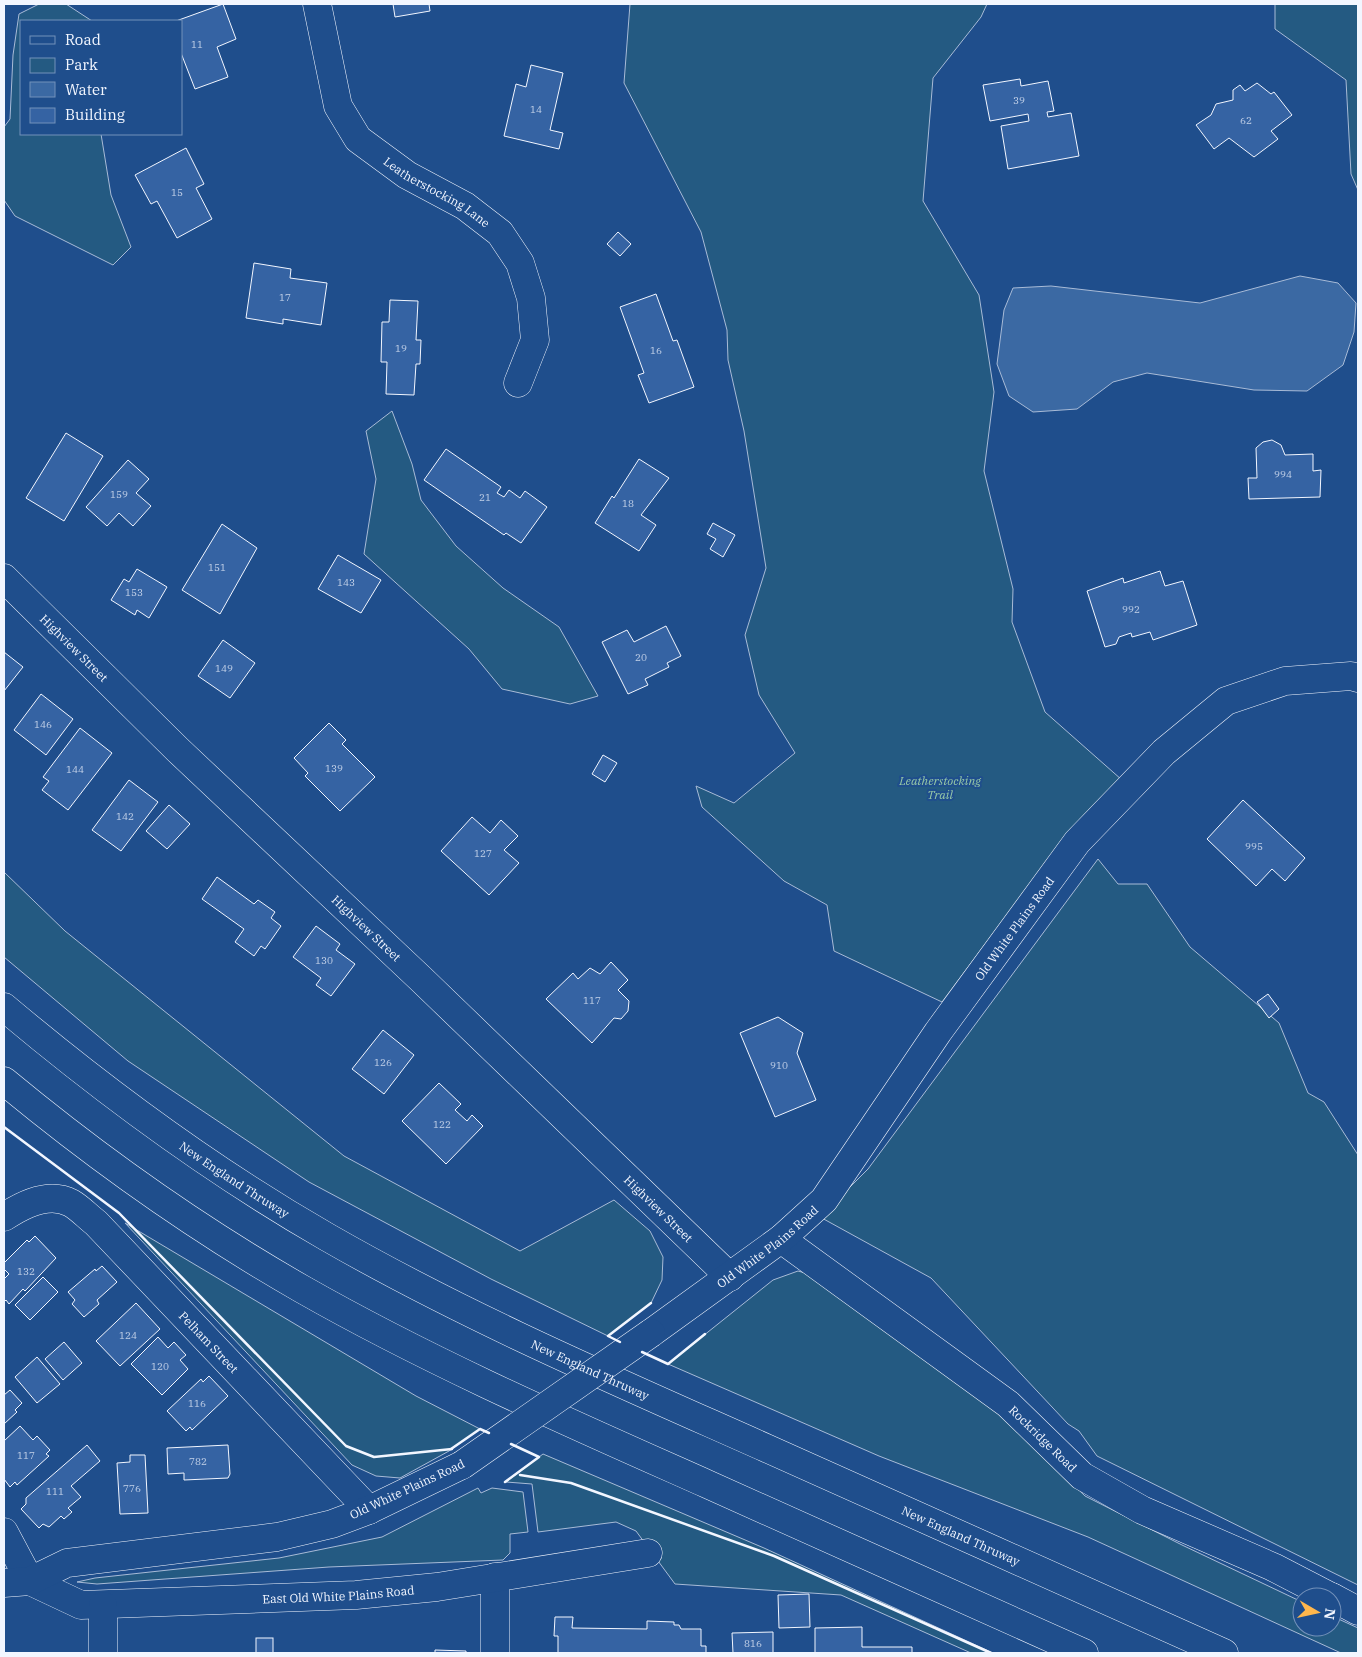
<svg xmlns="http://www.w3.org/2000/svg" width="1362" height="1657" font-family="'IBM Plex Serif',serif">
<style>
.green{fill:#245a82;stroke:#a8bbd7}
.water{fill:#3b69a3;stroke:#a8bbd7}
.building{fill:#3563a3;stroke:#f2f6ff}
.lines{fill:none;stroke-linecap:round;stroke-linejoin:round}
.minor-casing{stroke:#f2f6ff;stroke-width:29}
.highway-casing{stroke:#f2f6ff;stroke-width:29}
.minor{stroke:#1f4e8c;stroke-width:28}
.highway{stroke:#1f4e8c;stroke-width:28}
.minor-bridge-casing{stroke:#f2f6ff;stroke-width:29;stroke-linecap:butt}
.minor-bridge{stroke:#1f4e8c;stroke-width:28}
.wall{stroke:#f2f6ff;stroke-width:2.5}
.labels{text-anchor:middle;dominant-baseline:central;stroke-width:4;stroke-linejoin:round;paint-order:stroke}
.number-label{font-size:10px;fill:#c3d1e8}
.street-label{font-size:12px;fill:#f2f6ff;stroke:#1f4e8c}
.park-label{font-size:12px;font-style:italic;fill:#97c8a6;stroke:#1f4e8c}
</style>
<rect width="100%" height="100%" fill="#1f4e8c"/>
<g class="green">
<polygon points="39,4 66,4 92,21 21,21 21,134 101,134 111,195 131,247 113,265 15,216 4,200 4,127 10,119 13,55 19,14"/>
<polygon points="630,4 987,4 981,17 933,78 923,201 979,295 994,392 984,471 1013,589 1012,622 1045,712 1122,780 1068,833 942,1002 834,951 827,905 784,881 702,807 696,786 734,803 795,753 759,695 745,635 766,568 744,431 728,360 727,330 701,232 624,83"/>
<polygon points="1275,4 1358,4 1358,190 1351,174 1346,80 1275,29"/>
<polygon points="392,411 412,464 421,500 456,546 503,588 559,627 598,696 570,704 502,689 469,649 364,554 376,479 366,431"/>
<polygon points="1098,859 1118,884 1147,884 1190,947 1279,1023 1308,1093 1324,1102 1358,1155 1358,1585 1097,1456 1079,1431 1068,1424 931,1278 820,1217 868,1169"/>
<polygon points="4,872 65,931 344,1156 520,1251 614,1200 650,1231 663,1257 662,1280 651,1303 608,1336 491,1279 309,1182 128,1061 4,957"/>
<polygon points="125,1223 416,1396 480,1429 449,1451 400,1478 376,1476 352,1465"/>
<polygon points="798,1271 823,1278 956,1372 1085,1496 1182,1545 1302,1602 1302,1627 1332,1627 1332,1616 1358,1628 1358,1653 1341,1653 1088,1537 879,1456 668,1364 773,1280"/>
<polygon points="543,1454 764,1548 993,1653 971,1653 841,1595 675,1584 636,1531 616,1522 538,1532 532,1484 506,1482"/>
<polygon points="478,1488 481,1493 492,1488 523,1492 528,1532 510,1534 510,1553 503,1560 329,1567 97,1584 77,1582 95,1578 279,1558 382,1537"/>
</g>
<polygon class="water" points="1300,276 1338,283 1356,303 1354,332 1343,365 1307,391 1254,390 1147,373 1113,382 1077,409 1033,412 1009,396 997,364 1004,310 1013,288 1051,286 1200,303"/>
<g class="building">
<polygon points="223,4 236,39 217,47 228,77 195,89 181,53 181,21 176,21"/>
<polygon points="393,4 429,4 430,11 395,17"/>
<polygon points="531,65 563,73 550,130 563,133 559,149 504,136 516,84 526,87"/>
<polygon points="1020,79 1021,86 1048,81 1054,111 1047,112 1048,117 1071,113 1079,156 1008,169 1001,126 1029,121 1028,114 990,121 983,85"/>
<polygon points="1257,83 1271,94 1274,92 1292,115 1271,131 1278,139 1254,157 1229,138 1214,149 1196,125 1211,115 1216,104 1233,100 1233,90 1240,85 1245,91"/>
<polygon points="186,148 204,184 196,188 212,219 177,238 157,201 151,204 135,175"/>
<polygon points="618,232 631,244 620,256 607,244"/>
<polygon points="254,263 291,269 290,278 327,283 321,325 283,319 283,324 246,318"/>
<polygon points="656,294 673,341 677,340 694,387 649,403 638,375 644,373 620,307"/>
<polygon points="390,300 418,301 416,340 421,340 420,364 416,364 414,395 386,394 387,362 381,362 382,322 389,322"/>
<polygon points="66,433 103,456 64,521 26,498"/>
<polygon points="1272,440 1281,445 1285,455 1313,454 1313,471 1321,470 1320,497 1249,499 1248,478 1257,478 1256,448 1263,442"/>
<polygon points="446,449 501,487 497,493 504,497 509,490 520,498 525,491 547,507 521,543 506,533 504,535 424,480"/>
<polygon points="639,459 669,478 641,515 656,525 639,551 595,523 612,496 614,498"/>
<polygon points="128,460 149,479 136,493 151,506 133,526 119,513 107,526 86,507"/>
<polygon points="713,523 735,535 723,557 710,549 716,539 707,534"/>
<polygon points="222,524 257,548 220,614 182,590"/>
<polygon points="338,555 381,580 361,613 318,589"/>
<polygon points="137,569 167,587 149,618 137,610 135,615 111,600 124,579 129,582"/>
<polygon points="1160,571 1165,586 1183,581 1197,625 1153,640 1150,632 1132,637 1131,633 1119,637 1116,644 1105,647 1087,591 1123,578 1124,583"/>
<polygon points="666,626 681,656 667,663 669,667 645,679 648,685 628,694 602,642 627,630 634,642"/>
<polygon points="223,640 255,663 230,698 198,676"/>
<polygon points="4,652 23,667 4,691"/>
<polygon points="41,694 73,719 46,755 14,730"/>
<polygon points="329,723 346,740 342,744 375,777 340,811 305,776 308,773 294,758"/>
<polygon points="80,728 112,753 68,810 42,790 49,781 43,777"/>
<polygon points="603,755 617,763 605,782 592,774"/>
<polygon points="129,780 158,802 121,851 92,830"/>
<polygon points="1243,800 1305,858 1285,881 1272,869 1256,886 1207,839"/>
<polygon points="169,805 190,824 167,849 146,831"/>
<polygon points="472,817 490,833 501,820 518,836 504,850 519,863 489,895 441,851"/>
<polygon points="217,877 254,904 258,900 275,912 271,918 281,926 265,949 261,946 254,956 235,942 244,929 202,899"/>
<polygon points="316,926 340,944 336,950 355,964 331,996 316,985 321,978 293,957"/>
<polygon points="611,962 628,980 618,990 629,1001 628,1011 621,1019 614,1018 592,1043 546,999 573,973 578,979 590,968 600,974"/>
<polygon points="1268,994 1279,1009 1269,1018 1257,1002"/>
<polygon points="778,1017 803,1033 797,1053 816,1100 775,1117 740,1033"/>
<polygon points="383,1030 414,1055 384,1094 352,1069"/>
<polygon points="439,1083 461,1104 455,1110 467,1121 472,1115 483,1126 446,1164 402,1121"/>
<polygon points="35,1236 56,1258 25,1291 23,1289 9,1304 6,1300 4,1302 4,1279 9,1274 4,1269 4,1263 27,1240 29,1242"/>
<polygon points="102,1266 117,1282 97,1300 99,1304 84,1317 72,1304 75,1300 68,1292 95,1269 96,1271"/>
<polygon points="43,1277 58,1292 30,1320 15,1305"/>
<polygon points="136,1303 160,1329 120,1366 96,1341"/>
<polygon points="158,1337 168,1348 174,1342 186,1355 180,1360 188,1369 162,1395 131,1364"/>
<polygon points="64,1342 82,1363 63,1380 45,1359"/>
<polygon points="37,1357 60,1384 37,1403 15,1377"/>
<polygon points="209,1376 228,1396 192,1430 190,1427 186,1431 167,1411 201,1379 203,1382"/>
<polygon points="10,1390 22,1403 15,1410 17,1412 4,1424 4,1395"/>
<polygon points="20,1426 33,1440 37,1436 50,1450 46,1454 49,1456 17,1485 15,1482 10,1487 4,1479 4,1441"/>
<polygon points="87,1445 100,1461 71,1486 81,1497 68,1508 72,1512 64,1519 61,1516 49,1527 43,1524 39,1528 21,1509 26,1504 26,1498"/>
<polygon points="228,1445 230,1474 228,1478 184,1480 184,1473 168,1474 167,1448"/>
<polygon points="130,1455 145,1455 148,1513 120,1514 117,1463 130,1462"/>
<polygon points="809,1594 810,1627 779,1628 778,1595"/>
<polygon points="555,1617 573,1617 572,1628 647,1629 647,1621 674,1622 674,1625 679,1625 681,1629 701,1629 701,1646 706,1646 706,1653 558,1653 558,1636 554,1636"/>
<polygon points="862,1627 862,1647 912,1647 912,1653 815,1653 815,1628"/>
<polygon points="773,1632 773,1653 733,1653 732,1633"/>
<rect x="256" y="1638" width="17" height="15"/>
<polygon points="435,1650 466,1651 466,1653 435,1653"/>
</g>
<g class="lines">
<g class="minor-casing">
<g id="minor">
<path id="s1" d="M317 4 338 106 358 139 407 175 465 206 500 233 520 263 531 298 535 340 518 383"/>
<path id="s2" d="M4 578 178 750 421 979 730 1277"/>
<path id="s3" d="M4 1217C22 1205 49 1191 71 1203 80 1208 88 1217 96 1223L369 1510"/>
<path id="s4" d="M781 1239 1008 1404 1082 1476 1142 1510 1273 1567 1331 1597"/>
<path id="s5" d="M651 1333 781 1239 824 1200 938 1032 1077 842 1164 752 1226 701 1285 681 1351 676 1358 678"/>
<polyline points="4,1532 30,1581"/>
<polyline points="495,1577 495,1653"/>
<path id="s6" d="M30 1581 81 1605 356 1595 437 1587 648 1553"/>
<polyline points="4,1583 30,1581 67,1563 277,1537 332,1524 369,1510 462,1465"/>
<polyline points="1332,1597 1358,1611"/>
<polyline points="103,1653 103,1606"/>
</g>
</g>
<g class="highway-casing">
<g id="highway">
<path id="s7" d="M4 1007C105 1092 212 1171 327 1237 468 1318 618 1382 766 1448 919 1516 1071 1585 1224 1653"/>
<path d="M4 1081C97 1158 197 1229 302 1289 432 1363 570 1423 707 1484 833 1540 958 1597 1084 1653"/>
</g>
</g>
<use href="#minor" class="minor"/>
<use href="#highway" class="highway"/>
<g class="minor-bridge-casing">
<polyline id="minor-bridge" points="462,1465 651,1333"/>
</g>
<use href="#minor-bridge" class="minor-bridge"/>
<g class="wall">
<polyline points="4,1127 119,1213 346,1446 374,1457 452,1449"/>
<polyline points="620,1342 608,1336 651,1303"/>
<polyline points="642,1352 668,1364 705,1334"/>
<polyline points="451,1449 480,1429 489,1433"/>
<polyline points="520,1475 571,1483 774,1556 991,1653"/>
<polyline points="505,1482 539,1457 511,1444"/>
</g>
</g>
<g class="labels">
<g class="number-label">
<text x="197" y="44">11</text>
<text x="1019" y="100">39</text>
<text x="536" y="109">14</text>
<text x="1246" y="120">62</text>
<text x="177" y="192">15</text>
<text x="285" y="297">17</text>
<text x="401" y="348">19</text>
<text x="656" y="350">16</text>
<text x="1283" y="474">994</text>
<text x="119" y="494">159</text>
<text x="485" y="497">21</text>
<text x="628" y="503">18</text>
<text x="217" y="567">151</text>
<text x="346" y="582">143</text>
<text x="134" y="592">153</text>
<text x="1131" y="609">992</text>
<text x="641" y="657">20</text>
<text x="224" y="668">149</text>
<text x="43" y="724">146</text>
<text x="334" y="768">139</text>
<text x="75" y="769">144</text>
<text x="125" y="816">142</text>
<text x="1254" y="846">995</text>
<text x="483" y="853">127</text>
<text x="324" y="960">130</text>
<text x="592" y="1000">117</text>
<text x="383" y="1062">126</text>
<text x="779" y="1065">910</text>
<text x="442" y="1124">122</text>
<text x="26" y="1271">132</text>
<text x="128" y="1335">124</text>
<text x="160" y="1366">120</text>
<text x="197" y="1403">116</text>
<text x="26" y="1455">117</text>
<text x="198" y="1461">782</text>
<text x="132" y="1488">776</text>
<text x="55" y="1491">111</text>
<text x="753" y="1643">816</text>
</g>
<g class="street-label">
<text stroke="none"><textPath href="#s1" startOffset="238">Leatherstocking Lane</textPath></text>
<text stroke="none"><textPath href="#s2" startOffset="99">Highview Street</textPath></text>
<text stroke="none"><textPath href="#s2" startOffset="504">Highview Street</textPath></text>
<text stroke="none"><textPath href="#s5" startOffset="550">Old White Plains Road</textPath></text>
<text stroke="none"><textPath href="#s7" startOffset="288">New England Thruway</textPath></text>
<text stroke="none"><textPath href="#s2" startOffset="909">Highview Street</textPath></text>
<text stroke="none"><textPath href="#s5" startOffset="145">Old White Plains Road</textPath></text>
<text stroke="none"><textPath href="#s3" startOffset="268">Pelham Street</textPath></text>
<text stroke="none"><textPath href="#s7" startOffset="692">New England Thruway</textPath></text>
<text stroke="none"><textPath href="#s4" startOffset="330">Rockridge Road</textPath></text>
<text transform="translate(407 1489) rotate(-25)">Old White Plains Road</text>
<text stroke="none"><textPath href="#s7" startOffset="1098">New England Thruway</textPath></text>
<text stroke="none"><textPath href="#s6" startOffset="314">East Old White Plains Road</textPath></text>
</g>
<g class="park-label">
<text x="940" y="780">Leatherstocking<tspan x="940" dy="14">Trail</tspan></text>
</g>
</g>
<rect width="1362" height="1657" fill="none" stroke="#f2f6ff" stroke-width="10"/>
<rect x="20" y="20" width="162" height="115" fill="#1f4e8c" stroke="#7391ba"/>
<rect x="30" y="36" width="25" height="8" fill="#1f4e8c" stroke="#7391ba"/>
<text x="65" y="45" font-size="15" fill="#f2f6ff">Road</text>
<rect x="30" y="58" width="25" height="15" fill="#245a82" stroke="#7391ba"/>
<text x="65" y="70" font-size="15" fill="#f2f6ff">Park</text>
<rect x="30" y="82" width="25" height="15" fill="#3b69a3" stroke="#7391ba"/>
<text x="65" y="95" font-size="15" fill="#f2f6ff">Water</text>
<rect x="30" y="108" width="25" height="15" fill="#3563a3" stroke="#7391ba"/>
<text x="65" y="120" font-size="15" fill="#f2f6ff">Building</text>
<g transform="translate(1317 1612) rotate(99)"><circle r="24" fill="#1f4e8c" stroke="#7391ba"/>
<path d="M0-4L9 19L0 12L-9 19Z" fill="#ffb74d"/>
<text y="-8" font-size="14" font-weight="bold" text-anchor="middle" fill="#f2f6ff">N</text>
</g>
</svg>
